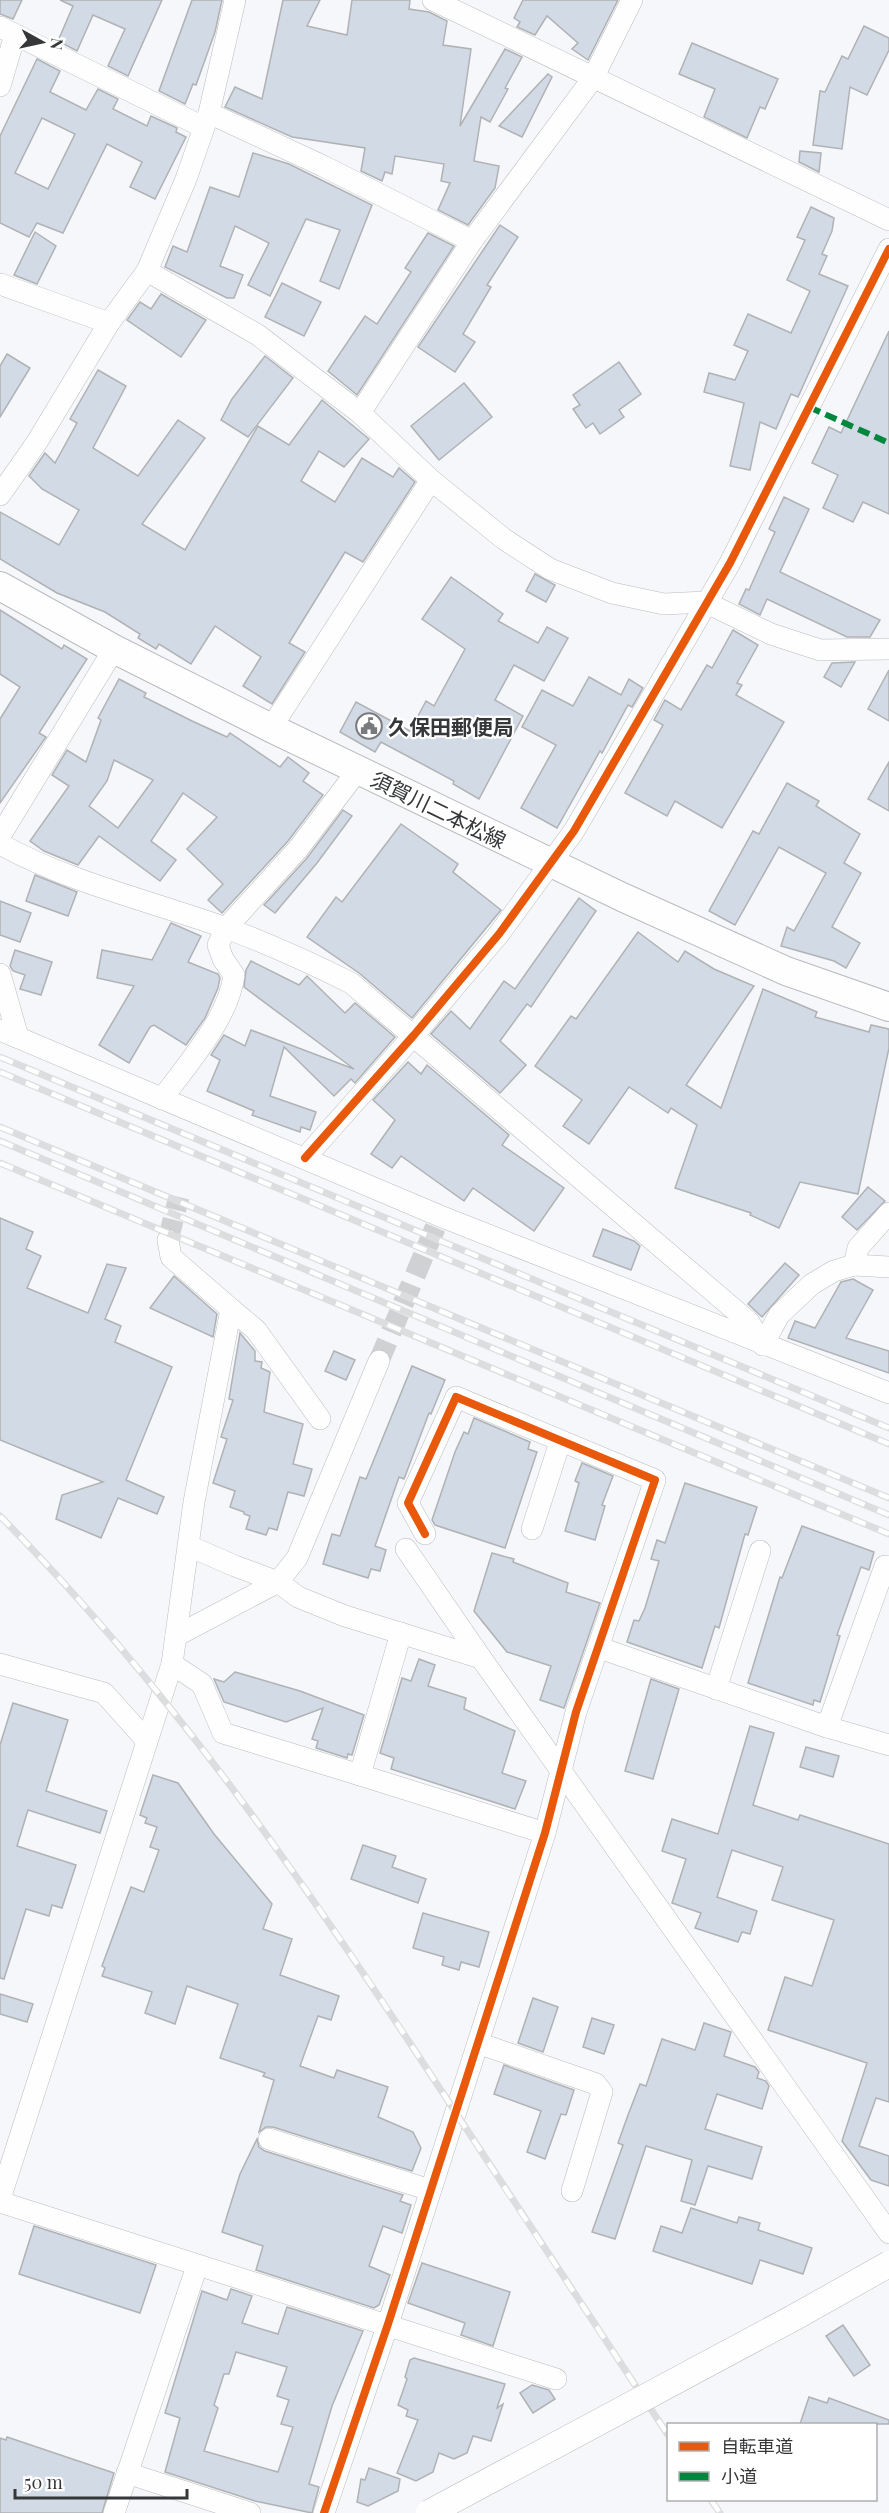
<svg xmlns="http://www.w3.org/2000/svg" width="889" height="2513" font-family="'Playfair Display','Noto Sans JP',serif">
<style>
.building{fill:#d2dae6;stroke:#b0b2b4;stroke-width:1.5;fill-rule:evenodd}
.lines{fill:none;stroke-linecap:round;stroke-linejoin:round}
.minor-tunnel{stroke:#cfd1d3;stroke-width:21;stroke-dasharray:21 10;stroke-linecap:butt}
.minor-casing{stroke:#babcbe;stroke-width:22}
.secondary-casing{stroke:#babcbe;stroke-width:30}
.minor{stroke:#fefefe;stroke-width:21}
.secondary{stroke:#fefefe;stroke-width:28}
.rail-casing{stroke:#dcddde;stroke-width:7}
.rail{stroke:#fff;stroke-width:4.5;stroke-dasharray:14;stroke-linecap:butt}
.tertiary-bridge-casing{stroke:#babcbe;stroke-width:27;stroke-linecap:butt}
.tertiary-bridge{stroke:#fefefe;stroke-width:26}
.quiet{stroke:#00873e;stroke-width:6;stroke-dasharray:12 6;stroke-linecap:butt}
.cycleway-casing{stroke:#fff;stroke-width:11}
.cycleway{stroke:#e8590c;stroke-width:8}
.labels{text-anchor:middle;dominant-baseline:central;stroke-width:4.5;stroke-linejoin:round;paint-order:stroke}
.poi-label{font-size:21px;font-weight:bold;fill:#353739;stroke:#fff;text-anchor:start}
.street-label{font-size:21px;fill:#353739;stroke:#fff}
</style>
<rect width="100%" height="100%" fill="#f5f7fa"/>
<g class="building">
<polygon points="0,0 22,0 13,19 0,14"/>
<polygon points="60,0 162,0 128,76 108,66 125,29 93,15 77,51 58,41 73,6"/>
<polygon points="192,0 222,0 215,32 196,85 193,84 185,104 159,91"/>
<polygon points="283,0 320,0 307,26 347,35 352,0 410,0 409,9 429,12 447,21 443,45 471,49 460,126 505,49 522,57 505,88 508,89 490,122 481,117 474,161 499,166 495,188 468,225 438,210 450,183 441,181 444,164 395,156 392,174 385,172 382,181 361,171 365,148 292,137 225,107 235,87 262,99"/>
<polygon points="523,0 618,0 588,60 572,49 578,43 547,16 535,35 517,27 520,22 514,18"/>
<polygon points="864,26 889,38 889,50 867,95 850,87 842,149 813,145 820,91 825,92 842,56 848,59"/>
<polygon points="692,43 778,79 765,109 760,107 747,138 704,117 715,89 679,74"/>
<path d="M37 59 60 71 50 92 86 110 98 89 118 99 113 109 147 126 151 116 177 128 176 132 186 137 155 199 130 187 142 162 107 144 63 233 37 223 29 237 0 223V136ZM42 118 75 134 48 189 15 173Z"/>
<polygon points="548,74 552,77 522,137 499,126"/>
<polygon points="800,151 821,153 819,172 799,162"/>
<polygon points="253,153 289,164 372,205 339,289 320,281 340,230 306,219 270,296 248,285 269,243 235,226 220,266 243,275 234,298 227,298 165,267 173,246 187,252 210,187 239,197"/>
<polygon points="811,207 834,218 832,231 822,254 827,256 819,274 848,286 798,397 791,394 776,429 760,422 750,470 730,466 744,403 704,392 709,373 735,380 748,351 734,345 748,314 791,333 810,291 787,280 805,240 797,237"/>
<polygon points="500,225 518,237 487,285 491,287 463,334 475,342 455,372 418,347"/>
<polygon points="35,232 56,246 37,284 14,275"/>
<polygon points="428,233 454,246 357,395 328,371 365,316 377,324 411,272 405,268"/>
<polygon points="282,283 321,302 304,336 265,317"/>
<polygon points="161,294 206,320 181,357 127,320 140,302 151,309"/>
<polygon points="889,331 889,514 863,502 853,522 823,508 838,475 812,463 829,427 841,433"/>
<polygon points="7,354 30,368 0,417 0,366"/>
<polygon points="265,356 293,378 248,437 221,420 232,399"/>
<polygon points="619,362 641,394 619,410 624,417 600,434 593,423 586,428 573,409 580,405 573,395"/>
<polygon points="98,370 126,386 93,448 138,476 178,420 205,438 142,524 185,550 258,426 289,445 322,400 369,439 344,467 319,451 301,481 335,502 362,458 393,477 399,468 415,482 363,562 345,552 289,643 305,652 272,704 243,686 261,657 215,626 191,664 159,644 156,649 138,638 140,634 105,612 57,593 0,559 0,512 59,545 79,510 42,489 29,476 45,453 55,463 77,423 70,419"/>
<polygon points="464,383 492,417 439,460 411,426"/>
<polygon points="784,497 809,509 780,572 880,620 870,637 847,637 767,599 760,615 739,604 746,589 749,590 775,532 769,529"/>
<polygon points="535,574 555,585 546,602 526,591"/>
<polygon points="451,577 503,614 498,621 538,643 547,627 568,638 544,681 514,665 495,700 523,716 479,799 453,784 454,781 381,742 375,752 340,732 356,702 410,731 426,701 434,706 465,649 422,619"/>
<polygon points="0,610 62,649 64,645 87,659 39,733 46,737 0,803 0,719 20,687 0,674"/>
<polygon points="733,630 758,645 737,683 742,685 736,695 784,722 722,828 675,801 667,816 625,793 663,725 654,720 665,700 681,710 707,665 712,668"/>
<polygon points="855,662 841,687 824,677 832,663"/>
<polygon points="889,670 889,721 868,709"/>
<polygon points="589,677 621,695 629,679 643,688 632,707 628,705 602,753 600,751 557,828 521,808 556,745 522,727 542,690 573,706"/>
<path d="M119 679 146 693 144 697 192 721 227 737 230 733 280 767 288 757 309 773 303 781 323 795 288 841 222 913 208 900 223 884 187 849 217 817 183 793 151 841 176 860 160 881 99 836 78 865 44 851 30 841 69 786 52 775 67 750 86 762 101 720 98 718ZM114 760 153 780 118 828 89 806 107 781Z"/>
<polygon points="889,762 889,811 868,799"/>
<polygon points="787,783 819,801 816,806 860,834 844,863 861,873 832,927 860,943 846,968 834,961 781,946 787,927 794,931 826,873 779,847 735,925 709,911 753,831 759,834"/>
<polygon points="343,810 352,816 317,863 275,913 264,905 307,858"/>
<polygon points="401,824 458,864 453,872 501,910 412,1018 359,973 307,937 336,897 342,902"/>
<polygon points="35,875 77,892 68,916 26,901"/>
<polygon points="579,898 596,911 531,1007 527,1004 500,1041 526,1065 500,1093 431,1034 451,1011 470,1029 504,981 515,989"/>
<polygon points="0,901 31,913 20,942 0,935"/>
<polygon points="171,923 201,936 188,962 218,974 220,978 218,988 205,1018 186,1045 154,1025 150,1027 129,1063 99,1045 134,986 97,978 102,950 152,960"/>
<polygon points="638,932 678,962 685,951 714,969 754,986 686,1085 721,1108 763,989 817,1012 815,1017 869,1032 871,1025 889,1029 889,1048 858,1194 800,1182 779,1228 750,1215 751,1213 675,1188 697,1125 671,1108 668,1113 629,1087 589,1144 563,1126 582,1100 535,1066 571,1016 576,1019"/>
<polygon points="15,950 52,962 41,995 20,989 25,975 13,971 10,966"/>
<polygon points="251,961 299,985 307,976 345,1013 355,1003 395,1037 355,1083 351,1079 334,1096 284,1047 270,1096 316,1112 310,1130 301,1127 300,1132 252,1115 254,1111 207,1091 220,1060 211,1055 224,1035 245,1046 251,1030 354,1069 244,987 246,970"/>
<polygon points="408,1062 421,1074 427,1065 509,1135 502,1145 564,1188 534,1231 473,1188 464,1201 401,1156 392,1168 371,1154 395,1120 373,1100"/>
<polygon points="868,1187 885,1201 857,1230 842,1217"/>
<polygon points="0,1218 33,1232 26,1249 41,1256 27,1288 88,1313 107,1264 126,1268 105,1319 121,1326 115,1342 172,1367 126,1480 164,1497 157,1514 118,1498 101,1538 56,1519 62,1495 103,1482 0,1440"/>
<polygon points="603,1229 634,1241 640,1246 631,1270 593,1256"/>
<polygon points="785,1263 799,1275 762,1317 748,1304"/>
<polygon points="174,1276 217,1314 213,1337 150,1308"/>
<polygon points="853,1279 873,1290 846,1338 889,1351 889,1373 788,1338 795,1321 815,1328 841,1282"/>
<polygon points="240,1333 255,1351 255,1361 262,1362 261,1368 270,1372 264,1412 303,1424 293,1464 312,1469 304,1496 288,1492 277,1530 269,1528 266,1535 246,1529 250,1516 244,1514 244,1512 230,1507 235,1491 213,1483 227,1439 221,1437 233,1400 229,1399"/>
<polygon points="334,1351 355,1360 346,1380 325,1371"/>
<polygon points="412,1366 445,1380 431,1414 429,1413 404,1479 399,1477 375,1546 386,1550 380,1571 371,1569 368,1578 323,1564 332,1534 340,1536 360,1477 366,1479"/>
<polygon points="474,1418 530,1442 528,1449 537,1452 505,1548 435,1525 432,1520 455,1452 464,1432 468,1434"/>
<polygon points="582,1463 613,1476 602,1505 605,1506 595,1540 565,1531 579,1483 575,1481"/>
<polygon points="685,1483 757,1507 748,1535 745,1534 719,1628 715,1626 702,1668 627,1642 634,1620 639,1621 645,1608 659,1561 651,1559 657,1540 665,1543"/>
<polygon points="802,1526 874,1552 869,1570 861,1567 837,1635 840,1636 820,1702 814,1700 813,1705 748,1683 780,1577 782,1578"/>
<polygon points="492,1553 514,1559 513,1562 568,1583 566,1592 600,1603 564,1708 540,1700 551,1666 507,1652 474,1611"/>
<polygon points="419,1659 435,1665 428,1686 466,1698 464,1709 515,1731 502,1773 526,1781 515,1809 391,1769 394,1758 380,1753 402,1678 411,1681"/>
<polygon points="235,1672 300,1691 364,1715 352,1755 348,1754 347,1758 316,1748 318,1741 312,1739 323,1708 286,1722 224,1702 214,1679 224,1682"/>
<polygon points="651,1679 679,1689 653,1779 625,1771"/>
<polygon points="13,1703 68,1720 46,1791 107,1811 100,1833 28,1810 17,1846 76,1865 62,1908 52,1905 49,1916 26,1909 4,1979 0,1978 0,1745"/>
<polygon points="750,1726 774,1733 753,1805 798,1820 800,1815 889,1844 889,2102 876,2098 859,2146 889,2156 889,2186 871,2180 842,2141 867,2063 768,2030 785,1977 812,1986 834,1920 772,1900 783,1867 732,1850 717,1897 757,1911 750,1934 742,1932 738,1942 695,1928 701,1913 672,1903 686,1859 662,1851 672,1819 718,1834"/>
<polygon points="806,1747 839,1756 833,1777 800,1767"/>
<polygon points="153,1775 178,1783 214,1834 272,1904 263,1929 292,1939 280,1975 339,1996 331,2020 318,2016 300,2066 334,2078 337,2070 388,2087 378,2117 413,2132 421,2148 412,2171 273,2127 266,2127 259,2132 274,2080 263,2076 265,2073 220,2058 238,2004 187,1986 175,2024 145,2013 152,1992 102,1976 105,1968 102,1966 131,1887 144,1892 159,1850 150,1847 157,1827 145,1823 147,1818 140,1815"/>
<polygon points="363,1845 396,1856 392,1867 426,1879 418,1903 351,1879"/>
<polygon points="423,1913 489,1932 479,1967 461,1962 459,1970 442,1965 444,1957 413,1948"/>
<polygon points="0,1994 33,2004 27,2022 0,2014"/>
<polygon points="533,1998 558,2007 543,2052 518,2043"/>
<polygon points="592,2018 614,2025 604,2054 583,2047"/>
<polygon points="704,2023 731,2032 724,2056 755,2067 759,2072 757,2078 766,2081 769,2086 762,2109 717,2094 705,2129 762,2147 752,2179 708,2166 695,2205 681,2201 692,2160 646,2146 615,2239 592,2232 623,2145 618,2143 628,2115 640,2084 646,2086 662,2039 695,2050"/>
<polygon points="504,2065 574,2090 566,2115 561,2114 545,2159 527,2152 541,2111 494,2094"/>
<polygon points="257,2139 259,2147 265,2151 403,2195 400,2201 411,2205 402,2233 383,2226 369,2266 390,2275 379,2305 374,2308 256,2270 263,2246 222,2232 240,2174"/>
<polygon points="691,2208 737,2223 739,2217 760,2223 758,2230 812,2248 803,2274 760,2260 752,2284 653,2251 661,2226 682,2233"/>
<polygon points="34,2226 156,2265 140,2313 19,2274"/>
<polygon points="422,2263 510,2292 493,2346 461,2335 465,2323 408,2303"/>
<path d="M231 2289 252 2296 242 2323 278 2334 287 2307 363 2331 332 2406 309 2484 319 2487 312 2513 255 2501 165 2472 180 2418 165 2413 202 2291 227 2300ZM236 2352 287 2367 277 2396 289 2400 281 2424 293 2427 278 2472 204 2451 218 2408 214 2405 224 2374H229Z"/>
<polygon points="843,2325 870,2365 854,2376 826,2336"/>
<polygon points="414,2358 505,2384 497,2408 503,2404 491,2441 473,2436 467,2453 454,2459 439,2453 433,2472 416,2481 397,2473 418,2420 406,2416 408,2410 398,2405 407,2379 405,2377 410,2360"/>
<polygon points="532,2385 549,2390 555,2399 533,2413 520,2393"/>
<polygon points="809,2397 827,2403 829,2398 889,2420 889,2424 800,2424"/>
<polygon points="7,2437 114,2473 102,2513 0,2513 0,2438 6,2440"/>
<polygon points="369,2468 400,2479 398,2491 368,2506 357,2502 361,2479 365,2480"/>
</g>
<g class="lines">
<g class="minor-tunnel">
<polyline points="168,1240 179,1197"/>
<polyline points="379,1361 438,1221"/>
</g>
<g class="minor-casing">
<g id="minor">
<polyline points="433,0 889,220"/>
<polyline points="0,27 203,127"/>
<polyline points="0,86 15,35"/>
<polyline points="209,113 323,166 472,241"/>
<polyline points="147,271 258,335 360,413 431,480 504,539 550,569 612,593 664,604 705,602 771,634 820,650 889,649"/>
<polyline points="0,284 109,323"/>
<polyline points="360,413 472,241 593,78 632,0"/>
<polyline points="0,495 37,442 109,323 147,271 186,179 209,113 235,0"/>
<polyline points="271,728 431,480"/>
<polyline points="0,836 114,649"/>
<path d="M0 844C70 883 151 901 226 928 269 944 311 963 351 983L749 1322 763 1345"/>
<polyline points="0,974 18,1037"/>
<polyline points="0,1030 440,1216 889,1393"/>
<path d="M162 1099C187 1064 229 1018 234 975L223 959 218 945 226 928 298 849 358 770"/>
<polyline points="305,1158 414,1035 499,934 574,831 730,563 889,249"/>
<polyline points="854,1265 858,1248 889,1213"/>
<polyline points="231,1309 256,1330 320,1419"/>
<polyline points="763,1345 779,1315 812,1284 834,1271 854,1265 889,1267"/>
<polyline points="532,1529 560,1442"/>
<polyline points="189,1546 235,1566 278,1582 298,1597 345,1616 481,1658 889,2233"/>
<polyline points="406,1549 481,1658"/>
<polyline points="401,1633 360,1775 545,1833"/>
<polyline points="176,1636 278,1582 297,1558 379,1361"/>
<polyline points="600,1648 827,1727 885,1566"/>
<polyline points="0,1664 104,1693 147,1741"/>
<polyline points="172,1664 202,1684 223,1733 360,1775"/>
<polyline points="716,1689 760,1551"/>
<polyline points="827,1727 889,1745"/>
<polyline points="478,2043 596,2084 602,2092 572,2191"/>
<polyline points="269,2139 430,2190"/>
<polyline points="0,2199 172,1664 194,1502 231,1309 171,1257 168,1240"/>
<polyline points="0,2202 556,2379"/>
<polyline points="127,2473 250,2513"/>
<polyline points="114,2513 197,2266"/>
<polyline points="324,2513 388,2324 545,1833 576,1712 655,1480 456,1397 408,1503 425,1534"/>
</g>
</g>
<g class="secondary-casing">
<polyline id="secondary" points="0,586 114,649 271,728 622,897 786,971 889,1007"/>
</g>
<use href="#minor" class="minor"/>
<use href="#secondary" class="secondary"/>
<g class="rail-casing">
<g id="rail">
<polyline points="0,1057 889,1428"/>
<polyline points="0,1072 889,1444"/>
<polyline points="0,1127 889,1498"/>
<polyline points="0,1141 889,1515"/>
<polyline points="0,1163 889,1534"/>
<path d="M0 1516C176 1693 318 1902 454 2110 525 2219 597 2327 668 2435"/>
<polyline points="711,2500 720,2513"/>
</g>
</g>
<use href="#rail" class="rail"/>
<g class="tertiary-bridge-casing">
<polyline id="tertiary-bridge" points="429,2513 795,2317 889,2264"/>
</g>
<use href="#tertiary-bridge" class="tertiary-bridge"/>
<polyline class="quiet" points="809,407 889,443"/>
<g class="cycleway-casing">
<g id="cycleway">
<polyline points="305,1158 414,1035 499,934 574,831 730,563 889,249"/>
<polyline points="324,2513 388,2324 545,1833 576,1712 655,1480 456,1397 408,1503 425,1534"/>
</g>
</g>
<use href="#cycleway" class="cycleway"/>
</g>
<defs>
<g id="civic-ring" transform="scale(1.35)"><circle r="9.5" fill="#fff" stroke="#787a7d" stroke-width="1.5"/><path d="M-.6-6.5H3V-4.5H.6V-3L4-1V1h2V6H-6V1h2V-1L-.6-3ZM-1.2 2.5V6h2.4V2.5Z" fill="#787a7d"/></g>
</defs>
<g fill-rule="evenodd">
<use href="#civic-ring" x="369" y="726"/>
</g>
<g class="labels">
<g class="poi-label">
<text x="388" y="726">久保田郵便局</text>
</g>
<g class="street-label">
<text transform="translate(439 809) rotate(26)">須賀川二本松線</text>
</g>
</g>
<rect x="667" y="2423" width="210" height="78" fill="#ffffff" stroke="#aeafb0" stroke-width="1.5"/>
<rect x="679" y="2442" width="30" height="9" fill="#e8590c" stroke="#aeafb0" stroke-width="1.5"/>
<text x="721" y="2453" font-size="18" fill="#353739">自転車道</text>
<rect x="679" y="2472" width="30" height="9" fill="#00873e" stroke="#aeafb0" stroke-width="1.5"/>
<text x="721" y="2483" font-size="18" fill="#353739">小道</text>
<g transform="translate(42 42) rotate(98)" stroke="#ffffff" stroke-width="4.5" paint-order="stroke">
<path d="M0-4.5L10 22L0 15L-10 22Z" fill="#353739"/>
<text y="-9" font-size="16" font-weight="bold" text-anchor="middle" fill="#353739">N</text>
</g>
<path d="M15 2489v9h172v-9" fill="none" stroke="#353739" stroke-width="3"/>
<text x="24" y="2489" font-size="18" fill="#353739" stroke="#ffffff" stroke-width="4.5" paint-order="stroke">50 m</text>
</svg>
